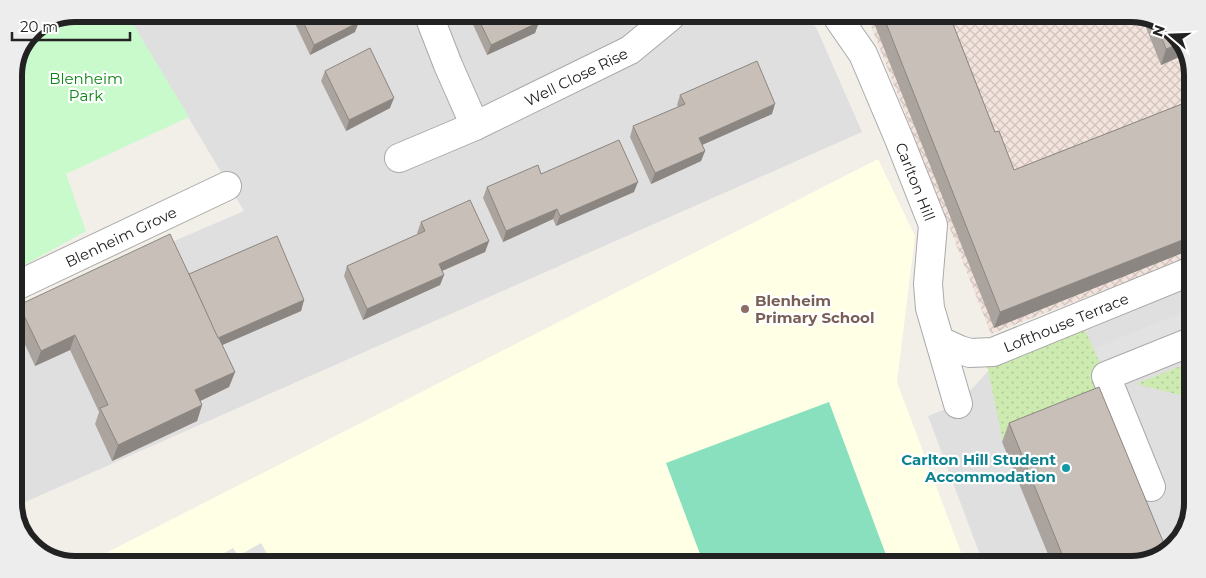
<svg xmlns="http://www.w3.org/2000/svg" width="1206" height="578" font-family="Montserrat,sans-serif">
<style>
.residential{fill:#e0dfdf}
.education{fill:#ffffe5}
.military{fill:url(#military-cross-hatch)}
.grass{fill:url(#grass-dots)}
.park{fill:#c8facc}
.pitch{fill:#88e0be}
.parking{fill:#e2e2e2}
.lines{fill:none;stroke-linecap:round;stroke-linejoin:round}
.minor-casing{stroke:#a9a9a9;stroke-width:30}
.minor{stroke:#fff;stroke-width:28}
.wall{fill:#aba49e}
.shaded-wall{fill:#8b8681}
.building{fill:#c7bfb8;stroke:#8b8681}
.education-dot{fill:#8d6e63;stroke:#fff;stroke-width:2}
.culture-dot{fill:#0f9aa8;stroke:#fff;stroke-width:2}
.labels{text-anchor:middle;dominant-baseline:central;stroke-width:4.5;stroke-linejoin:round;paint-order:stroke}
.street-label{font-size:15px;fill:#222;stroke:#fff}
.park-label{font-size:15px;fill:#0c8416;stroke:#fff}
.education-label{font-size:15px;font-weight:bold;fill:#785e54;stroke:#fff;text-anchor:start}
.culture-label{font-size:15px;font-weight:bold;fill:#0d838f;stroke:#fff;text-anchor:end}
.rim{fill:none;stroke:#222;stroke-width:6}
</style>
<defs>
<pattern id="military-cross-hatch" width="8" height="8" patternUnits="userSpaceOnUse" patternTransform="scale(1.25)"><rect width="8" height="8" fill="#f3e3dd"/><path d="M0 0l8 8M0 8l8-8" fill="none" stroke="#d0c2bd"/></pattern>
<pattern id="grass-dots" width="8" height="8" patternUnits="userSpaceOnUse" patternTransform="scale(1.25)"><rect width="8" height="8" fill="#cdebb0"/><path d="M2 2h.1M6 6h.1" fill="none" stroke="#b0c997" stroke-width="1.8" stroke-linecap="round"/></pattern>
</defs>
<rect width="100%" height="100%" fill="#f2efe9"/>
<g class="residential">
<polygon points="127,14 804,18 816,27 862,132 14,507 14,310 244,211"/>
<polygon points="1189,288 1186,529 1164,554 1130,564 983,563 928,416 958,404 988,371"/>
</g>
<polygon class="education" points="878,159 915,236 897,382 965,563 96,558"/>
<polygon class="military" points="868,18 1157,20 1182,42 1192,72 1190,257 991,334"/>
<g class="grass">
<polygon points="1079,317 1106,376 1114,397 1003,442 985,355"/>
<polygon points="1188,363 1188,397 1136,384"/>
</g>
<polygon class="park" points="76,14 127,14 189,117 66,174 86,231 14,271 14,72 32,32"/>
<polygon class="pitch" points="829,402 889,563 703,562 666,463"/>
<g class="parking">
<polygon points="1183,312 1189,327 1188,343 1106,376 1095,348"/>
<polygon points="261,543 270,559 214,559 233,548 238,556"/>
</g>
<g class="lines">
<g class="minor-casing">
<g id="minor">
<polyline points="429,16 448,65 475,126"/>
<path id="s1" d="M838 18 863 54 899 139 933 225 928 284 930 308 958 404"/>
<path id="s2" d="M399 158 475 126 630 50 670 17"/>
<path id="s3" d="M14 287 227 186"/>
<path id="s4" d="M940 341 960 350 970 353 993 352 1189 272"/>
<polyline points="1151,487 1106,376 1188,343"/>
</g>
</g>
<use href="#minor" class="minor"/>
</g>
<g class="wall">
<polygon points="291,15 356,15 355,32 310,55"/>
<polygon points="469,16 536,16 539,22 535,33 487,55"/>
<polygon points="872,18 951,19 995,132 1014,170 1192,100 1190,250 994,328"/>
<polygon points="1143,20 1157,20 1182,42 1186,54 1161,65"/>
<polygon points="325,71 390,108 346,131 321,81"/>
<polygon points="680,95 772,114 702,145 705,151 701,161 651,184 630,137 633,126 678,107 677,105"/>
<polygon points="541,174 634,192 556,226 553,219 503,242 483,198 487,187"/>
<polygon points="421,222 489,241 485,252 442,271 444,275 440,285 363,320 344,276 347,266 418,234 417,233"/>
<polygon points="189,275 304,300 301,311 222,345 235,372 229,387 200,401 202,405 197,421 112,461 95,424 99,412 70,350 35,366 14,321 19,305"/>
<polygon points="1009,423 1130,564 1052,564 1002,442"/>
</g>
<g class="shaded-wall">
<polygon points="359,22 355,32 310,55 314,45"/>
<polygon points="539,22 535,33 487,55 491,45"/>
<polygon points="1182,43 1186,54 1161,65 1166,49"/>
<polygon points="394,98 390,108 346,131 349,120"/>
<polygon points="775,104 772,114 695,148 699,138"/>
<polygon points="705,151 701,161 651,184 655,173"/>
<polygon points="638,182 634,192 556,226 560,216"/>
<polygon points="557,209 553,219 503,242 506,231"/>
<polygon points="1190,237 1190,250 994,328 1000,312"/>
<polygon points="489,241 485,252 435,274 439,264"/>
<polygon points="444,275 440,285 363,320 367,309"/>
<polygon points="304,300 301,311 213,349 217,338"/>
<polygon points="75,335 70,350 35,366 41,351"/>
<polygon points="235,372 229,387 190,406 195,390"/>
<polygon points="22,373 18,384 14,386 14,377"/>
<polygon points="202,405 197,421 112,461 118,445"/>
</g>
<g class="building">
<polygon points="300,15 356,15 359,22 314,45"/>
<polygon points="477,16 536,16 539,22 491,45"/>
<polygon points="884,18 951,19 995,132 999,131 1014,170 1192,100 1190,237 1000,312"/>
<polygon points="1155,20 1157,20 1182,43 1166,49"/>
<polygon points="370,48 394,98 349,120 325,71"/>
<polygon points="757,61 775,104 699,138 705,151 655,173 633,126 685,104 680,95"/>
<polygon points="619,140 638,182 560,216 557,209 506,231 487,187 538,165 541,174"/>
<polygon points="470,200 489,241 439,264 444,275 367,309 347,266 425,231 421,222"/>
<polygon points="170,234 235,372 195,390 202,405 118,445 100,408 108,405 75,335 41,351 19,305"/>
<polygon points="277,236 304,300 218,338 189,274"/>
<polygon points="14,355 22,373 14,377"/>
<polygon points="1099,387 1167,551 1164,554 1130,564 1066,564 1009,423"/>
</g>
<circle class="education-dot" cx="745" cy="309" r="5"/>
<circle class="culture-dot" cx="1066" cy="468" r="5"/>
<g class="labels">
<g class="street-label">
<text stroke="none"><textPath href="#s2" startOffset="195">Well Close Rise</textPath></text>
<text stroke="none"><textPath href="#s1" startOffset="182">Carlton Hill</textPath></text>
<text stroke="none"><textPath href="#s3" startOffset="118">Blenheim Grove</textPath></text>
<text stroke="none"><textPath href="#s4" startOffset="134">Lofthouse Terrace</textPath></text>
</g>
<g class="park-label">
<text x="86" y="78">Blenheim<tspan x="86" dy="17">Park</tspan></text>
</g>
<g class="education-label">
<text x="755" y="300">Blenheim<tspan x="755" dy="17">Primary School</tspan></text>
</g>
<g class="culture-label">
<text x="1056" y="459">Carlton Hill Student<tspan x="1056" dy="17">Accommodation</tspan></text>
</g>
</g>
<path d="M0 0H1206V578H0ZM75 22H1131A53 53 0 0 1 1184 75V503A53 53 0 0 1 1131 556H75A53 53 0 0 1 22 503V75A53 53 0 0 1 75 22Z" fill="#ededed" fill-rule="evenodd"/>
<path class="rim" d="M75 22H1131A53 53 0 0 1 1184 75V503A53 53 0 0 1 1131 556H75A53 53 0 0 1 22 503V75A53 53 0 0 1 75 22Z"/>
<g transform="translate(1171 35) rotate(289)" stroke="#ffffff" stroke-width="4" paint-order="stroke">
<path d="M0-4L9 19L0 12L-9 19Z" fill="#222222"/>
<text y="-8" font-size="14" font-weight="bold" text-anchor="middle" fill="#222222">N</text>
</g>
<path d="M12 32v8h118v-8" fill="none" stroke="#222222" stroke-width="2.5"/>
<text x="20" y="32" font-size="15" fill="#222222" stroke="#ffffff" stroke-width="4" paint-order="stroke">20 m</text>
</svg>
